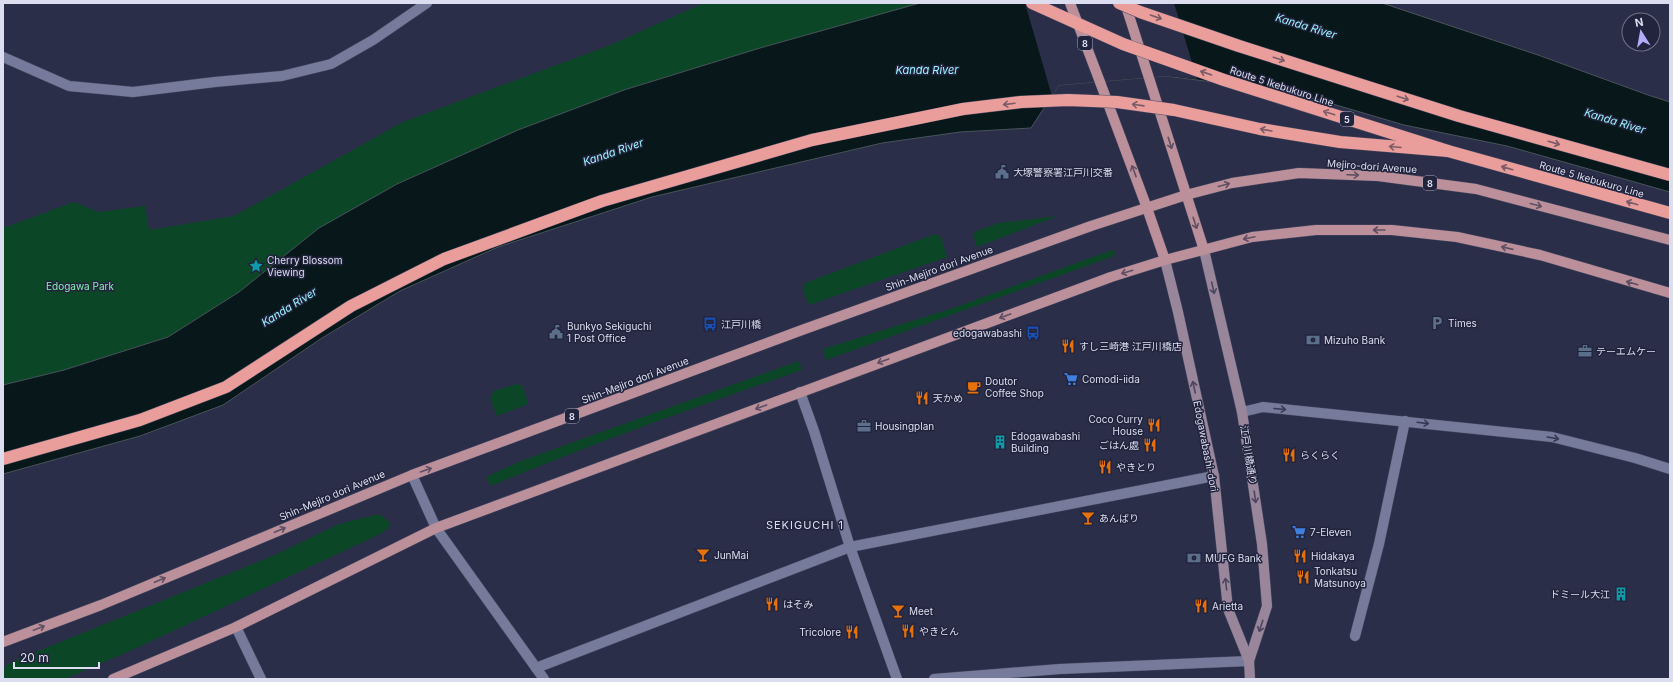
<svg xmlns="http://www.w3.org/2000/svg" width="1673" height="682" font-family="Inter,'Noto Sans JP',sans-serif">
<style>
.green{fill:#0b4727}
.water{fill:#08181a;stroke:#48535a}
.pier{fill:#2b2e49}
.lines{fill:none;stroke-linecap:round;stroke-linejoin:round}
.street-casing{stroke:#484a61;stroke-width:11}
.secondary-casing{stroke:#484a61;stroke-width:11}
.primary-casing{stroke:#484a61;stroke-width:11}
.street{stroke:#767b9b;stroke-width:10}
.secondary{stroke:#99869b;stroke-width:10}
.primary{stroke:#bc909b;stroke-width:10}
.primary-bridge-casing{stroke:#484a61;stroke-width:11;stroke-linecap:butt}
.highway-bridge-casing{stroke:#484a61;stroke-width:13;stroke-linecap:butt}
.primary-bridge{stroke:#bc909b;stroke-width:10}
.highway-bridge{stroke:#ea9e9b;stroke-width:12}
.oneway{stroke:#7c5b68}
.oneway2{stroke:#604f63}
.oneway3{stroke:#4c465f}
.oneway4{stroke:#373a55}
.labels{text-anchor:middle;dominant-baseline:central;stroke-width:3;stroke-linejoin:round;paint-order:stroke}
.shield{fill:#22243e;stroke:#a4a6bb;stroke-width:1}
.shield-label{font-size:9px;font-weight:bold;fill:#dcdef0}
.street-label{font-size:10px;fill:#dcdef0;stroke:#22243e}
.poi-label{font-size:10px;fill:#dcdef0;stroke:#22243e;text-anchor:start}
.park-label{font-size:10px;fill:#84f0ab;stroke:#22243e}
.water-label{font-size:11px;font-style:italic;fill:#9cf2fc;stroke:#22243e}
.neighbourhood-label{font-size:11px;letter-spacing:1px;fill:#dcdef0;stroke:#22243e}
</style>
<rect width="100%" height="100%" fill="#2b2e49"/>
<g class="green">
<polygon points="704,3 920,3 760,48 624,90 518,130 397,184 319,228 239,292 168,337 64,370 3,385 3,228 74,202 99,212 145,206 149,230 234,216 403,122 608,46"/>
<polygon points="1058,216 977,247 973,236 975,232 998,223"/>
<polygon points="935,234 941,237 947,257 809,305 803,290 805,283"/>
<polygon points="1112,250 1115,252 1114,256 826,360 823,349 956,307"/>
<path d="M799 361 802 370C698 406 593 443 491 486L486 477 521 461Z"/>
<polygon points="516,384 523,386 528,404 497,416 490,399 494,391"/>
<polygon points="379,514 389,522 389,527 382,533 141,646 65,679 3,679 5,666 21,658 275,555 339,524"/>
</g>
<polygon class="water" points="920,3 1382,3 1538,55 1648,95 1670,102 1670,192 1507,146 1404,125 1292,92 1165,76 1059,85 1031,128 960,132 882,143 652,197 498,247 400,291 322,338 223,405 140,436 3,474 3,385 64,370 168,337 239,292 319,228 397,184 518,130 624,90 760,48"/>
<polygon class="pier" points="1025,3 1174,3 1197,79 1165,76 1059,85 1052,96"/>
<g class="lines">
<g class="street-casing">
<g id="street">
<polyline points="3,57 69,86 133,92 215,82 282,76 331,64 373,40 427,3"/>
<polyline points="800,392 814,431 850,547 897,679"/>
<polyline points="1242,412 1263,407 1552,437 1635,458 1670,469"/>
<polyline points="412,475 436,528 544,679"/>
<polyline points="236,627 261,679"/>
<polyline points="1355,636 1379,544 1405,421"/>
<polyline points="536,668 850,547 1214,476"/>
<polyline points="934,679 1060,669 1249,661"/>
</g>
</g>
<g class="secondary-casing">
<g id="secondary">
<polyline points="1204,250 1242,412 1262,544 1267,606 1249,661"/>
<polyline points="1165,260 1178,312 1214,476 1228,609 1249,661 1250,679"/>
</g>
</g>
<g class="primary-casing">
<g id="primary">
<polyline points="1125,3 1204,250"/>
<polyline points="1100,82 1147,208 1165,260"/>
<polyline points="3,642 101,605 412,475 802,330 1091,226 1186,195 1232,183 1299,173 1378,176 1476,189 1670,240"/>
<polyline points="113,679 236,627 436,528 1111,277 1165,260 1252,237 1316,230 1392,230 1457,237 1540,255 1670,293"/>
</g>
</g>
<use href="#street" class="street"/>
<use href="#secondary" class="secondary"/>
<use href="#primary" class="primary"/>
<g class="primary-bridge-casing">
<polyline id="primary-bridge" points="1070,3 1100,82"/>
</g>
<g class="highway-bridge-casing">
<g id="highway-bridge">
<polyline points="1032,3 1123,44 1224,80 1448,151 1670,213"/>
<polyline points="1119,3 1140,12 1239,46 1459,116 1670,175"/>
<polyline points="3,459 140,420 226,387 351,306 444,259 602,201 812,140 963,109 1021,102 1068,100 1117,102 1174,110 1260,129 1340,142 1448,151"/>
</g>
</g>
<use href="#primary-bridge" class="primary-bridge"/>
<use href="#highway-bridge" class="highway-bridge"/>
</g>
<defs><path id="oneway-shaft" d="M-6 0H5M1.5-3L5.5 0L1.5 3" fill="none" stroke-width="1.6" stroke-linecap="round" stroke-linejoin="round"/></defs>
<g class="oneway">
<use href="#oneway-shaft" transform="translate(1156 17) rotate(19)"/>
<use href="#oneway-shaft" transform="translate(1279 59) rotate(18)"/>
<use href="#oneway-shaft" transform="translate(1206 73) rotate(-161)"/>
<use href="#oneway-shaft" transform="translate(1403 98) rotate(18)"/>
<use href="#oneway-shaft" transform="translate(1009 104) rotate(173)"/>
<use href="#oneway-shaft" transform="translate(1138 105) rotate(-172)"/>
<use href="#oneway-shaft" transform="translate(1329 113) rotate(-162)"/>
<use href="#oneway-shaft" transform="translate(1266 130) rotate(-170)"/>
<use href="#oneway-shaft" transform="translate(1554 143) rotate(16)"/>
<use href="#oneway-shaft" transform="translate(1395 147) rotate(-175)"/>
<use href="#oneway-shaft" transform="translate(1507 168) rotate(-164)"/>
<use href="#oneway-shaft" transform="translate(1632 203) rotate(-164)"/>
</g>
<g class="oneway2">
<use href="#oneway-shaft" transform="translate(1170 143) rotate(72)"/>
<use href="#oneway-shaft" transform="translate(1134 171) rotate(-110)"/>
<use href="#oneway-shaft" transform="translate(1353 175) rotate(2)"/>
<use href="#oneway-shaft" transform="translate(1224 185) rotate(-15)"/>
<use href="#oneway-shaft" transform="translate(1536 205) rotate(15)"/>
<use href="#oneway-shaft" transform="translate(1195 223) rotate(72)"/>
<use href="#oneway-shaft" transform="translate(1379 230) rotate(-180)"/>
<use href="#oneway-shaft" transform="translate(1249 238) rotate(168)"/>
<use href="#oneway-shaft" transform="translate(1507 248) rotate(-167)"/>
<use href="#oneway-shaft" transform="translate(1127 272) rotate(163)"/>
<use href="#oneway-shaft" transform="translate(1632 283) rotate(-164)"/>
<use href="#oneway-shaft" transform="translate(1005 316) rotate(160)"/>
<use href="#oneway-shaft" transform="translate(883 361) rotate(160)"/>
<use href="#oneway-shaft" transform="translate(761 407) rotate(160)"/>
<use href="#oneway-shaft" transform="translate(426 470) rotate(-19)"/>
<use href="#oneway-shaft" transform="translate(280 530) rotate(-23)"/>
<use href="#oneway-shaft" transform="translate(160 580) rotate(-23)"/>
<use href="#oneway-shaft" transform="translate(39 628) rotate(-21)"/>
</g>
<g class="oneway3">
<use href="#oneway-shaft" transform="translate(1213 288) rotate(77)"/>
<use href="#oneway-shaft" transform="translate(1194 387) rotate(-102)"/>
<use href="#oneway-shaft" transform="translate(1255 497) rotate(82)"/>
<use href="#oneway-shaft" transform="translate(1226 584) rotate(-96)"/>
<use href="#oneway-shaft" transform="translate(1261 626) rotate(108)"/>
</g>
<g class="oneway4">
<use href="#oneway-shaft" transform="translate(1280 409) rotate(5)"/>
<use href="#oneway-shaft" transform="translate(1423 423) rotate(7)"/>
<use href="#oneway-shaft" transform="translate(1553 438) rotate(10)"/>
</g>
<defs>
<g id="civic-bare" transform="scale(1.08)"><path d="M-.6-6.5H3V-4.5H.6V-3L4-1V1h2V6H-6V1h2V-1L-.6-3ZM-1.2 2.5V6h2.4V2.5Z" fill="#5c6f8a" stroke="#22243e" stroke-width="2.5" paint-order="stroke"/></g>
<g id="sight-bare" transform="scale(1.08)"><path d="M0-6L1.8-2.2L6-1.7L2.9 1.2L3.7 5.4L0 3.3L-3.7 5.4L-2.9 1.2L-6-1.7L-1.8-2.2Z" fill="#0f9aa8" stroke="#22243e" stroke-width="2.5" paint-order="stroke"/></g>
<g id="parking-bare" transform="scale(1.08)"><path d="M-3.5-5.5H1a3.5 3.5 0 0 1 0 7H-1V5.5H-3.5ZM-1-3.4V-.6H.8a1.4 1.4 0 0 0 0-2.8Z" fill="#5c6f8a" stroke="#22243e" stroke-width="2.5" paint-order="stroke"/></g>
<g id="bus-bare" transform="scale(1.08)"><path d="M-5-6H5V4H4V6H2V4H-2V6H-4V4H-5ZM-3.5-4V0h7V-4ZM-3.5 1.2v1.5H-2V1.2ZM2 1.2v1.5H3.5V1.2Z" fill="#1a4fb4" stroke="#22243e" stroke-width="2.5" paint-order="stroke"/></g>
<g id="bank-bare" transform="scale(1.08)"><path d="M-6-4H6V4H-6ZM0-2.3a2.3 2.3 0 1 0 0 4.6a2.3 2.3 0 1 0 0-4.6Z" fill="#5c6f8a" stroke="#22243e" stroke-width="2.5" paint-order="stroke"/></g>
<g id="restaurant-bare" transform="scale(1.08)"><path d="M-5-6h1v4h1v-4h1v4h1v-4h1v5L-1.5 .5V6h-2V.5L-5-1ZM5-6V6H3V1.5H1.5Q1.5-4 5-6Z" fill="#e8710a" stroke="#22243e" stroke-width="2.5" paint-order="stroke"/></g>
<g id="office-bare" transform="scale(1.08)"><path d="M-6-3h4V-5.5h4V-3h4V5H-6ZM-1-4.5V-3h2v-1.5ZM-6 0V1H6V0Z" fill="#5c6f8a" stroke="#22243e" stroke-width="2.5" paint-order="stroke"/></g>
<g id="supermarket-bare" transform="scale(1.08)"><path d="M-6-5.5h2.5l.6 2H6L4.5 2H-2.5L-4.4-4H-6ZM-1.5 3.2a1.3 1.3 0 1 0 .1 0ZM3 3.2a1.3 1.3 0 1 0 .1 0Z" fill="#3f7fe0" stroke="#22243e" stroke-width="2.5" paint-order="stroke"/></g>
<g id="cafe-bare" transform="scale(1.08)"><path d="M-5.5-4.5H6V0H3Q3 3.5 0 3.5H-2.5Q-5.5 3.5-5.5 0ZM3-3.2v2h1.7v-2ZM-6 4.5H4V6H-6Z" fill="#e8710a" stroke="#22243e" stroke-width="2.5" paint-order="stroke"/></g>
<g id="building-bare" transform="scale(1.08)"><path d="M-4-6H4V6H1V3H-1V6H-4ZM-2.5-4.3h1.7v1.8h-1.7ZM.8-4.3h1.7v1.8H.8ZM-2.5-1h1.7V.8h-1.7ZM.8-1h1.7V.8H.8Z" fill="#0f9aa8" stroke="#22243e" stroke-width="2.5" paint-order="stroke"/></g>
<g id="bar-bare" transform="scale(1.08)"><path d="M-6-5H6L.8 .8V4.5H3.5V6h-7V4.5H-.8V.8Z" fill="#e8710a" stroke="#22243e" stroke-width="2.5" paint-order="stroke"/></g>
</defs>
<g fill-rule="evenodd">
<use href="#civic-bare" x="1002" y="172"/>
<use href="#sight-bare" x="256" y="266"/>
<use href="#parking-bare" x="1437" y="323"/>
<use href="#bus-bare" x="710" y="324"/>
<use href="#civic-bare" x="556" y="332"/>
<use href="#bus-bare" x="1033" y="333"/>
<use href="#bank-bare" x="1313" y="340"/>
<use href="#restaurant-bare" x="1068" y="346"/>
<use href="#office-bare" x="1585" y="351"/>
<use href="#supermarket-bare" x="1071" y="379"/>
<use href="#cafe-bare" x="974" y="387"/>
<use href="#restaurant-bare" x="922" y="398"/>
<use href="#restaurant-bare" x="1154" y="425"/>
<use href="#office-bare" x="864" y="426"/>
<use href="#building-bare" x="1000" y="442"/>
<use href="#restaurant-bare" x="1150" y="445"/>
<use href="#restaurant-bare" x="1289" y="455"/>
<use href="#restaurant-bare" x="1105" y="467"/>
<use href="#bar-bare" x="1088" y="518"/>
<use href="#supermarket-bare" x="1299" y="532"/>
<use href="#bar-bare" x="703" y="555"/>
<use href="#restaurant-bare" x="1300" y="556"/>
<use href="#bank-bare" x="1194" y="558"/>
<use href="#restaurant-bare" x="1303" y="577"/>
<use href="#building-bare" x="1621" y="594"/>
<use href="#restaurant-bare" x="772" y="604"/>
<use href="#restaurant-bare" x="1201" y="606"/>
<use href="#bar-bare" x="898" y="611"/>
<use href="#restaurant-bare" x="908" y="631"/>
<use href="#restaurant-bare" x="852" y="632"/>
</g>
<g class="labels">
<g class="shield">
<rect x="1078" y="36" width="14" height="14" rx="3"/>
<rect x="1340" y="112" width="14" height="14" rx="3"/>
<rect x="1423" y="176" width="14" height="14" rx="3"/>
<rect x="565" y="409" width="14" height="14" rx="3"/>
</g>
<g class="shield-label">
<text x="1085" y="43">8</text>
<text x="1347" y="119">5</text>
<text x="1430" y="183">8</text>
<text x="572" y="416">8</text>
</g>
<g class="street-label">
<text transform="translate(1282 86) rotate(18)">Route 5 Ikebukuro Line</text>
<text transform="translate(1372 166) rotate(4)">Mejiro-dori Avenue</text>
<text transform="translate(1592 179) rotate(16)">Route 5 Ikebukuro Line</text>
<text transform="translate(939 268) rotate(-20)">Shin-Mejiro dori Avenue</text>
<text transform="translate(635 380) rotate(-21)">Shin-Mejiro dori Avenue</text>
<text transform="translate(1206 446) rotate(79)">Edogawabashi-dori</text>
<text transform="translate(1249 455) rotate(81)">江戸川橋通り</text>
<text transform="translate(332 495) rotate(-23)">Shin-Mejiro dori Avenue</text>
</g>
<g class="poi-label">
<text x="1013" y="172">大塚警察署江戸川交番</text>
<text x="267" y="260">Cherry Blossom<tspan x="267" dy="12">Viewing</tspan></text>
<text x="1448" y="323">Times</text>
<text x="721" y="324">江戸川橋</text>
<text x="567" y="326">Bunkyo Sekiguchi<tspan x="567" dy="12">1 Post Office</tspan></text>
<text x="1022" y="333" text-anchor="end">edogawabashi</text>
<text x="1324" y="340">Mizuho Bank</text>
<text x="1079" y="346">すし三崎港 江戸川橋店</text>
<text x="1596" y="351">テーエムケー</text>
<text x="1082" y="379">Comodi-iida</text>
<text x="985" y="381">Doutor<tspan x="985" dy="12">Coffee Shop</tspan></text>
<text x="933" y="398">天かめ</text>
<text x="1143" y="419" text-anchor="end">Coco Curry<tspan x="1143" dy="12">House</tspan></text>
<text x="875" y="426">Housingplan</text>
<text x="1011" y="436">Edogawabashi<tspan x="1011" dy="12">Building</tspan></text>
<text x="1139" y="445" text-anchor="end">ごはん處</text>
<text x="1300" y="455">らくらく</text>
<text x="1116" y="467">やきとり</text>
<text x="1099" y="518">あんばり</text>
<text x="1310" y="532">7-Eleven</text>
<text x="714" y="555">JunMai</text>
<text x="1311" y="556">Hidakaya</text>
<text x="1205" y="558">MUFG Bank</text>
<text x="1314" y="571">Tonkatsu<tspan x="1314" dy="12">Matsunoya</tspan></text>
<text x="1610" y="594" text-anchor="end">ドミール大江</text>
<text x="783" y="604">はそみ</text>
<text x="1212" y="606">Arietta</text>
<text x="909" y="611">Meet</text>
<text x="919" y="631">やきとん</text>
<text x="841" y="632" text-anchor="end">Tricolore</text>
</g>
<g class="park-label">
<text x="80" y="286">Edogawa Park</text>
</g>
<g class="water-label">
<text transform="translate(1306 26) rotate(17)">Kanda River</text>
<text x="927" y="70">Kanda River</text>
<text transform="translate(1615 121) rotate(17)">Kanda River</text>
<text transform="translate(613 152) rotate(-19)">Kanda River</text>
<text transform="translate(289 307) rotate(-32)">Kanda River</text>
</g>
<g class="neighbourhood-label">
<text x="805" y="525">SEKIGUCHI 1</text>
</g>
</g>
<rect width="1673" height="682" fill="none" stroke="#dcdef0" stroke-width="8"/>
<g transform="translate(1641 32) rotate(349)"><circle r="19" fill="#22243e" stroke="#6c6e85"/>
<path d="M0-3L7 15L0 10L-7 15Z" fill="#b0aefa"/>
<text y="-6" font-size="11" font-weight="bold" text-anchor="middle" fill="#dcdef0">N</text>
</g>
<path d="M14 662v6h85v-6" fill="none" stroke="#dcdef0" stroke-width="2"/>
<text x="20" y="662" font-size="12" fill="#dcdef0" stroke="#22243e" stroke-width="3" paint-order="stroke">20 m</text>
</svg>
